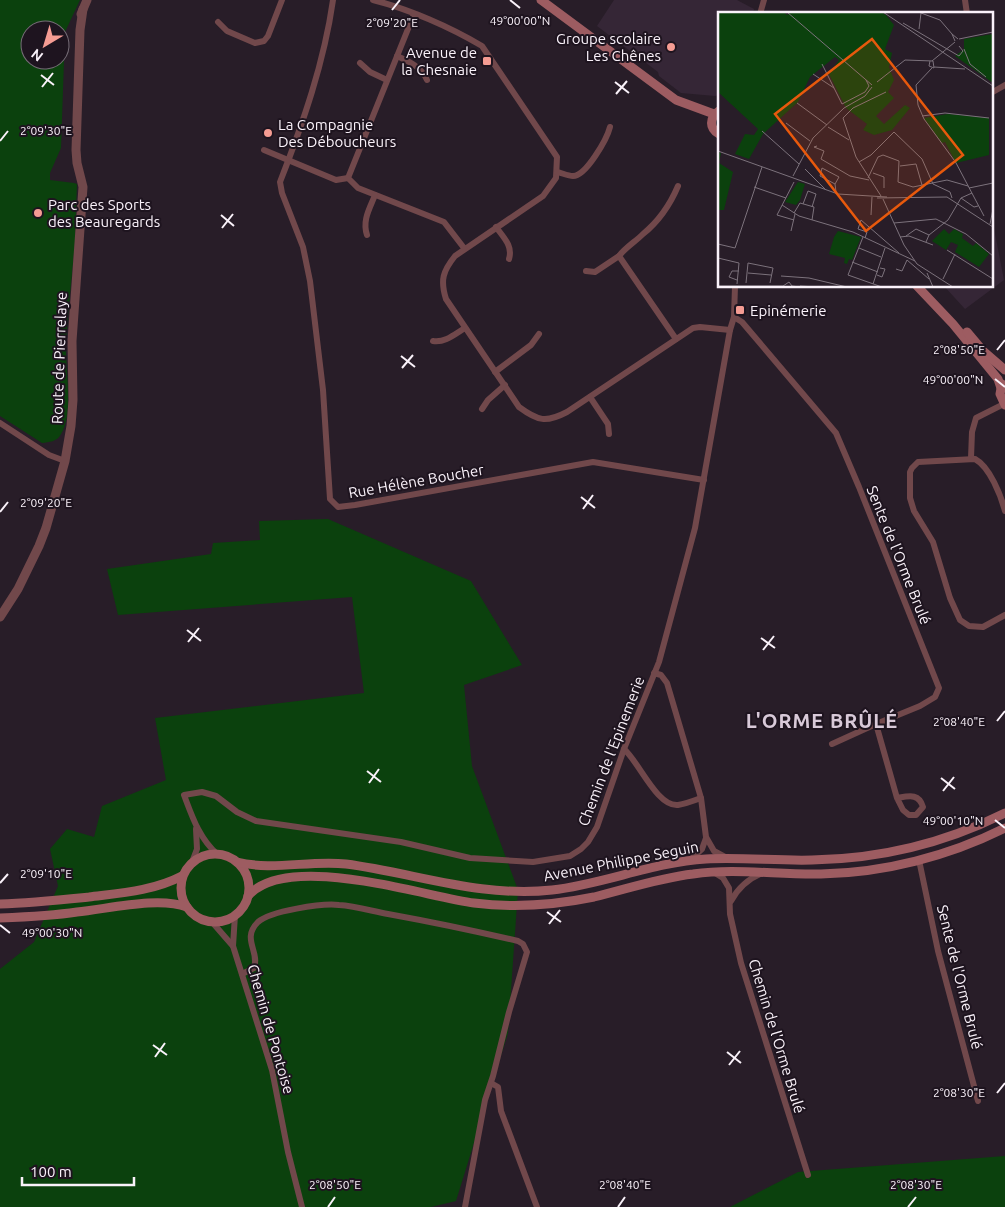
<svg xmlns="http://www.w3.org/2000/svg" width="1005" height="1207" font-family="Ubuntu,sans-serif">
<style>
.built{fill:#352636}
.green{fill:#0b410d;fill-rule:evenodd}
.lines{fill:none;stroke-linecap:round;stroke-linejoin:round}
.minor{stroke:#71484b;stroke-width:6}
.tertiary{stroke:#71484b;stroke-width:9}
.secondary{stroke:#9d5c61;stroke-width:9}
.ticks{fill:none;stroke:#faf2fa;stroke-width:2}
.poi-dot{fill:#f59c93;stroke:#1e141f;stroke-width:2}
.labels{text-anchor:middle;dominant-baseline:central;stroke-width:4;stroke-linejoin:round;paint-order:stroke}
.poi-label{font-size:15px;fill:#faf2fa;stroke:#1e141f;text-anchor:start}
.street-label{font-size:15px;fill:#faf2fa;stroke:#1e141f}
.district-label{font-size:20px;font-weight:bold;letter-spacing:1px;fill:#d8c9d8;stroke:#1e141f}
.inset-road{fill:none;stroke:#7c727c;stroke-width:1}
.view{fill:#e8590c;fill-opacity:0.15;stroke:#e8590c;stroke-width:2.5}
.inset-edge{fill:none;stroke:#faf2fa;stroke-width:2.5}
.ticks-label{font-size:12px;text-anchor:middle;fill:#faf2fa;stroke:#1e141f;stroke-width:4;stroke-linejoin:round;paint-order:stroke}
</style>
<rect width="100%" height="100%" fill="#281d28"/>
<g class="built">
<polygon points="614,0 737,0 754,9 753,14 719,14 719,95 715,96 681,93 659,76 658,72 597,26"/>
<polygon points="991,213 1004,280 965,309 944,286 991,286"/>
</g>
<g class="green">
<path d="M0 0H80L65 32 61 148 50 173V180L74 183 77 184C76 203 76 222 75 241 72 276 68 310 66 344 65 369 74 413 61 434 57 442 49 442 42 443L0 416ZM30 30H60V60H30Z"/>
<polygon points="328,519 471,581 522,665 464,685 472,766 518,890 508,1033 456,1201 431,1207 0,1207 0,969 34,942 58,886 50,849 67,829 94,837 102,806 166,780 155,718 364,693 352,597 118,615 107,569 211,554 213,543 260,540 259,521"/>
<polygon points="1005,1156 1005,1207 730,1207 798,1172"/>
</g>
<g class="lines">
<g class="minor">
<path d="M333 0C324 63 303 123 280 182L282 193 303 247 310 281 323 390 330 499 338 507 355 505 593 462 704 480"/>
<path d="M373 0C409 9 450 27 482 46L557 157 556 178 543 196 455 256C443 271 440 280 446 299L519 407C538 421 546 423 567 412L693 328 700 327 730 330"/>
<polyline points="965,0 967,14"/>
<polyline points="414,14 348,178 358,188 444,222 464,248"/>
<polyline points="760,14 764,0"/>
<polyline points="218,22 227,31 255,43 264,41 268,36 282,0"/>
<path d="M397 56C408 61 422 67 427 80"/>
<polyline points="360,63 370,72 387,80"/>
<polyline points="991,93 1005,85"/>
<polyline points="264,150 336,180 348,178"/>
<path d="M557 172C562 173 568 176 573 176 586 176 607 139 610 127"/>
<path d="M496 227C504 238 513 246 509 259"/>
<path d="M367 235C362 220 370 208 375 195"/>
<polyline points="586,271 595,272 619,256"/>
<path d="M734 317 742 322 836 433 859 487 939 688 935 697 920 706 876 724 897 798 903 810 909 815H916L923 807C919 793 909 796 897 798"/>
<path d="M676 339 619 256C626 247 635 242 643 234 659 221 670 205 678 186"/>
<path d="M433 341C445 343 455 334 465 328"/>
<polyline points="495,372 531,345 539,334"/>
<polyline points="590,397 608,424 609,434"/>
<polyline points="482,409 488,400 505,385"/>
<polyline points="0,423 49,455 65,461"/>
<polyline points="971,458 972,432 976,418 1004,404"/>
<path d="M1005 511C1001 496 990 467 975 459L918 462 912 468 910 472V498L914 511 933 542 950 598 960 620 969 626 983 627 1005 615"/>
<polyline points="654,673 661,675 667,683 701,798 706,837 714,851 725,857"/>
<polyline points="832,744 876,724"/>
<path d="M624 749C639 762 657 807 678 805 685 804 693 801 701 798"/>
<path d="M217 854C199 838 192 816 184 795L202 792 216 796 237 812 256 821 401 842 470 858 533 862 570 856 581 849 588 842 597 827 624 749 659 662 695 528 730 330 734 317 735 286"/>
<polyline points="690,860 702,849 706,838"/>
<polyline points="919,860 938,951 978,1101"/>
<polyline points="192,862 197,849 196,829"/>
<polyline points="715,873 723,878 729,888 730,914 741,963 808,1175"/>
<path d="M731 901C738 888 748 879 762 873"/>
<polyline points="235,915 233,946 272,1070 288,1152 302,1207"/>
<polyline points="212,922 232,945"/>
<path d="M242 974 254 968C260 951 241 939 258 922 270 911 322 903 339 905 355 906 372 911 388 914 432 922 475 931 518 941L523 944 527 952 509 1012 493 1076 485 1100 465 1207"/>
<polyline points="491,1083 498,1087 501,1111 537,1207"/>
</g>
<g class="tertiary">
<polyline points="81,14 87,0"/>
<polyline points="0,617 18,589 39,546 46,528 65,461 71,426 73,400 72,341 83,187 77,163 76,150 80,30 83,9"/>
</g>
<g class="secondary">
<polyline points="541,0 676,100 714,114"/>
<path d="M719 111C709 118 709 128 719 134"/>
<polyline points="917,286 953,324 998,379 1001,388"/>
<polyline points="967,332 983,351 1005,370"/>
<polyline points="1002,384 1000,394 1005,405"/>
<circle cx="215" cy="888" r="34"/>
<path d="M237 862C272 871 310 860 346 864 415 873 481 898 552 890 604 884 654 862 706 859 741 857 777 861 812 860 879 859 945 843 1005 813"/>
<path d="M248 896C287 851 422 896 474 903 514 908 555 905 594 897 627 889 659 878 693 874 735 868 778 875 821 874 884 873 949 856 1005 828"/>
<path d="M0 904C30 903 59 900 89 897 121 893 153 891 182 876"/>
<path d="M0 918C26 917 51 916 77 912 108 909 158 896 187 907"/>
</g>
</g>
<path class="ticks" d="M510 0 520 8M392 10 400 0M41 75 54 85M615 82 629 93M42 87 53 73M616 94 627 81M0 141 8 131M221 215 234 226M222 228 233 214M997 350 1005 340M401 356 415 367M402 368 413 355M995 379 1005 387M581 497 595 508M583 509 593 495M0 512 8 502M187 630 201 641M761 638 775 648M188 642 199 628M763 650 774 636M997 721 1005 711M367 771 381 782M941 778 955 789M369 783 379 769M943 791 954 777M995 820 1005 828M0 883 8 874M547 912 561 922M549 924 560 910M0 925 10 933M153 1045 167 1055M727 1052 741 1063M155 1057 165 1043M729 1065 740 1051M997 1093 1005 1083M328 1207 335 1197M618 1207 625 1197M908 1207 916 1197"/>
<g class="poi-dot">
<circle cx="671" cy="47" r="5"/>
<rect x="482" y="56" width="10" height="10" rx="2.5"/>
<circle cx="268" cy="133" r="5"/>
<circle cx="38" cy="213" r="5"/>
<rect x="735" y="305" width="10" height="10" rx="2.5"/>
</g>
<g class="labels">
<g class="poi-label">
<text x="661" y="38" text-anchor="end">Groupe scolaire<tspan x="661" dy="17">Les Chênes</tspan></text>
<text x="477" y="52" text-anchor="end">Avenue de<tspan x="477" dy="17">la Chesnaie</tspan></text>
<text x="278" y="124">La Compagnie<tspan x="278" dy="17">Des Déboucheurs</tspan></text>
<text x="48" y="204">Parc des Sports<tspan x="48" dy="17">des Beauregards</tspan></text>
<text x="750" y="310">Epinémerie</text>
</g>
<g class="street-label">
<text transform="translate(59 358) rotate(-88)">Route de Pierrelaye</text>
<text transform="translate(416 481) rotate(-10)">Rue Hélène Boucher</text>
<text transform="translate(899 555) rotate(68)">Sente de l'Orme Brulé</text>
<text transform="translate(611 751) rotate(-69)">Chemin de l'Epinemerie</text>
<text transform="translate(621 861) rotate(-11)">Avenue Philippe Seguin</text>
<text transform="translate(960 977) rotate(76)">Sente de l'Orme Brulé</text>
<text transform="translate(271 1029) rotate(74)">Chemin de Pontoise</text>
<text transform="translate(777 1036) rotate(73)">Chemin de l'Orme Brulé</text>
</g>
<g class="district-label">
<text x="822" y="720">L'ORME BRÛLÉ</text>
</g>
</g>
<g transform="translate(718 12)">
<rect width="275" height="275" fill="#281d28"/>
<path d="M0 0H66L69 3 73 0H163L168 3 176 13 167 37 174 41 171 55 176 68 170 80 176 86 158 104 166 112 187 93 192 96 174 118 156 123 145 118 149 112 128 96 111 62 121 48 117 45 92 65 80 90 45 122 31 147 17 142 27 122 36 123 40 117 0 80ZM275 22 274 27 275 71 237 44 246 37V27ZM230 102 271 106V143L238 151 227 130 224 131 206 106ZM0 140 3 141 1 151 15 160 6 198H0ZM80 170 87 172 82 188 78 193 67 190ZM226 217 231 222 236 217 245 222 244 226 255 234 258 231 271 242 261 255 237 240 240 233 233 230 228 238 214 229ZM120 219 143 225 134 248 131 247 129 252 126 251 127 246 111 242 116 225Z" fill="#0b410d"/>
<path class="inset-road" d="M69 0 154 73M165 0 275 74M203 1 222 8 234 22M185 11 241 44 245 39 241 34M201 17 203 1M241 27 275 20M237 29 234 22 240 27M246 37 252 52 268 65M214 49 237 30M104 52 124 92 147 80 151 74 148 68M216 55 247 57M214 56 198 73 200 93 206 107 236 148M95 62 116 76M159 70 187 48 215 49 216 56 211 54 212 49M79 91 109 113M204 104 227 101 271 106M68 111 92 129M110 115 131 128M44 119 81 152M99 134 96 135 106 139 103 147 132 164 151 168M0 139 120 182 169 185M237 149 266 204M141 150 153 143 176 120 204 147 215 172 232 180 234 186M182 154 198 152 204 173M87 157 108 178M155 161 166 165V176M75 164 95 126 126 96 147 84 154 75M150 166 160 145 165 143 181 149 180 170 195 175 229 168 250 174M76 170 59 203 76 208M117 172 121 165 104 156 102 164 117 172 118 180M36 175 68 186M251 176 275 171M163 184 138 145 125 106 135 96 168 80M159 186 229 185 275 215M243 186 256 195 260 194M165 187 186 233 199 252 235 275M85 192 90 179 98 182 94 195M64 193 81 204 135 220 197 249M76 201 82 191 96 195 94 208M153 203 154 185M176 211 218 207 248 222 275 244M272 212 275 197M73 219 77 202M188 224 198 217 211 223M145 225 130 263 164 275M182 225 191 224 215 233M147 226 149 220 140 217 143 208 181 241M208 230 211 223 230 208 243 186 254 181M0 232 17 236 44 155M141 236 163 245M229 238 275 267M0 246 21 251 19 272M189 248 211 267M134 250 160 260M178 257 184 259 189 248M30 261 53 263M209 261 215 275M159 263 164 265 167 257 162 256M63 264 91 266 129 275M225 267 237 242M19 268 11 265 14 259H21M28 271 30 251 55 256 52 271M155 272 167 236M0 274H65L71 270 74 274 82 275M82 274 98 275"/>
<path class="view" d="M154 27 245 143 148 219 57 102Z"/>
<rect width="275" height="275" class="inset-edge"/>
</g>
<g class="ticks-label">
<text x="520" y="25">49°00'00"N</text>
<text x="392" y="27">2°09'20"E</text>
<text x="46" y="135">2°09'30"E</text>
<text x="959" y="354">2°08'50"E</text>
<text x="953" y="384">49°00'00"N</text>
<text x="46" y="507">2°09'20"E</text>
<text x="959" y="726">2°08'40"E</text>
<text x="953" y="825">49°00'10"N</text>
<text x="46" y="878">2°09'10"E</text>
<text x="52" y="937">49°00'30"N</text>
<text x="959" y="1097">2°08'30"E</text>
<text x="335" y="1189">2°08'50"E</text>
<text x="625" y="1189">2°08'40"E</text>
<text x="916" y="1189">2°08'30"E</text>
</g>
<g transform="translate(45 45) rotate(218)"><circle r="24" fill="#1e141f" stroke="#766d77"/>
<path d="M0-4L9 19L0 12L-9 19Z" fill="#f59c93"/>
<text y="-8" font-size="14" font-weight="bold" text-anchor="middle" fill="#faf2fa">N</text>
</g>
<path d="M22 1177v8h112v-8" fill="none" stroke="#faf2fa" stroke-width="2.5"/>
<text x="30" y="1177" font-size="15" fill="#faf2fa" stroke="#1e141f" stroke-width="4" paint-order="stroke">100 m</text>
</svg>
